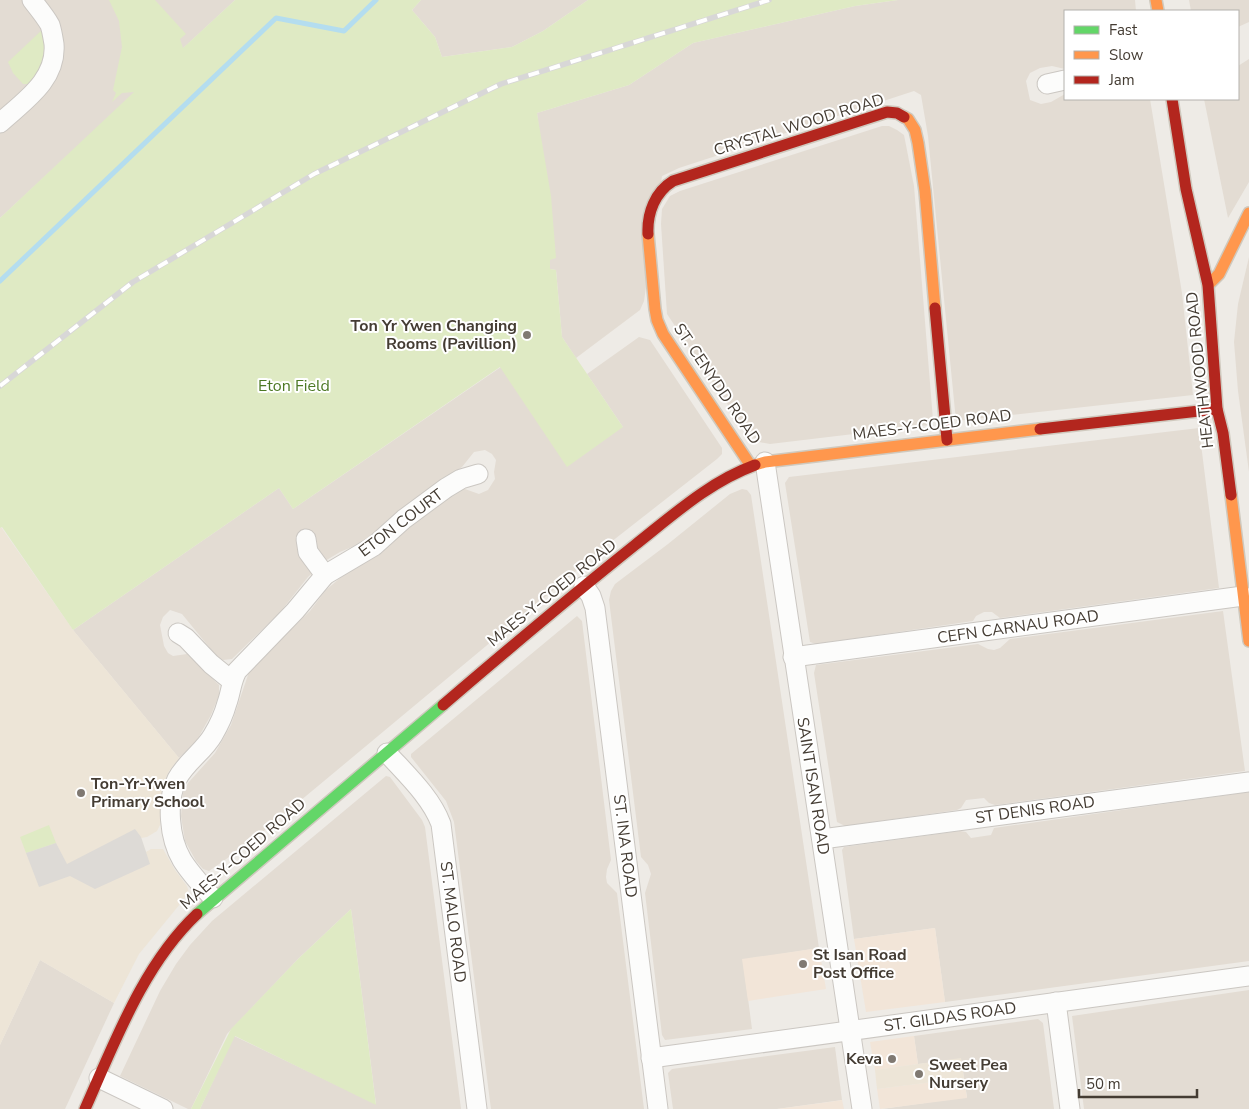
<svg xmlns="http://www.w3.org/2000/svg" width="1249" height="1109" font-family="'Nunito Sans',sans-serif">
<style>
.residential{fill:#e3dcd3}
.commercial{fill:#f2e5d8}
.education{fill:#ede5d7}
.green{fill:#dfeac4}
.parking{fill:#dddad6}
.lines{fill:none;stroke-linecap:round;stroke-linejoin:round}
.stream{stroke:#b4ddef;stroke-width:5}
.street-casing{stroke:#cbc7c2;stroke-width:21}
.fast-casing{stroke:#cfc9be;stroke-width:14}
.slow-casing{stroke:#cfc9be;stroke-width:14}
.jam-casing{stroke:#cfc9be;stroke-width:14}
.street{stroke:#fcfcfb;stroke-width:19}
.fast{stroke:#63d668;stroke-width:11}
.slow{stroke:#ff974d;stroke-width:11}
.jam{stroke:#b3261e;stroke-width:11}
.rail-casing{stroke:#d8d7d7;stroke-width:5.5}
.rail{stroke:#fff;stroke-width:4;stroke-dasharray:11;stroke-linecap:butt}
.poi-dot{fill:#807972;stroke:#fff;stroke-width:2}
.labels{text-anchor:middle;dominant-baseline:central;stroke-width:4;stroke-linejoin:round;paint-order:stroke}
.street-label{font-size:16px;fill:#443c33;stroke:#fff}
.poi-label{font-size:16px;font-weight:bold;fill:#443c33;stroke:#fff;text-anchor:start}
.park-label{font-size:16px;fill:#4c7824;stroke:#fff}
</style>
<rect width="100%" height="100%" fill="#eeebe6"/>
<g class="residential">
<polygon points="0,0 235,0 0,218"/>
<polygon points="421,0 588,0 543,31 512,47 442,57 435,37 412,10"/>
<polygon points="898,0 1135,0 1136,11 1065,11 1065,69 1052,66 1040,68 1030,73 1026,81 1030,100 1041,104 1051,102 1065,94 1065,99 1150,99 1182,293 1193,395 956,421 928,136 921,95 914,91 679,168 662,176 644,301 640,310 576,358 562,337 556,270 550,269 550,259 555,258 537,113 629,85 693,43 855,6"/>
<polygon points="1189,0 1249,0 1249,22 1238,27 1238,11 1191,11"/>
<polygon points="1249,59 1249,182 1228,218 1204,99 1238,99 1238,66"/>
<polygon points="882,126 889,126 897,130 904,135 914,186 933,420 929,425 770,444 759,442 748,433 734,414 667,314 661,224 662,209 670,196 680,191"/>
<polygon points="1249,257 1249,472 1238,391 1234,342 1238,304"/>
<polygon points="639,337 650,340 722,448 722,454 717,459 611,542 252,841 209,871 203,869 196,861 185,841 181,816 183,793 188,783 215,753 231,725 250,669 310,611 326,590 340,578 378,554 407,528 458,490 462,488 479,494 488,490 495,479 494,472 496,460 492,454 485,450 474,452 462,467 408,504 366,541 340,552 325,561 308,577 281,611 232,659 223,660 218,658 182,614 170,610 163,617 160,625 164,646 168,653 173,656 187,654 219,685 219,695 211,715 197,740 179,758 73,630 279,488 293,509 501,367 623,427 587,374"/>
<polygon points="1199,428 1219,588 1000,618 992,612 984,612 976,616 973,621 816,644 810,642 785,483 789,477"/>
<polygon points="742,489 747,490 751,495 819,948 743,960 752,1029 665,1040 662,1035 645,893 651,874 648,865 641,857 609,600 611,591 615,584 668,544 730,494"/>
<polygon points="1223,611 1245,771 1003,804 995,805 989,803 984,798 966,800 961,808 957,810 845,826 837,822 814,673 816,665 978,644 988,649 994,650 1000,648 1010,639"/>
<polygon points="577,616 582,621 611,860 607,869 606,877 607,883 617,893 644,1109 491,1109 454,822 446,801 411,757 411,754"/>
<polygon points="386,776 390,777 422,820 425,827 461,1109 200,1109 234,1036 376,1104 351,909 298,959 227,1034 191,1109 188,1109 120,1076 160,991 176,964 190,945 212,921"/>
<polygon points="1249,792 1249,961 945,1002 935,928 854,939 842,850 844,847 960,831 966,832 971,838 991,835 994,828"/>
<polygon points="40,960 114,1003 65,1109 0,1109 0,1045"/>
<polygon points="1249,990 1249,1109 1084,1109 1072,1016"/>
<polygon points="1038,1019 1043,1023 1054,1109 882,1109 967,1097 961,1059 918,1064 914,1036"/>
<polygon points="835,1047 842,1100 777,1109 673,1109 668,1073 672,1069"/>
</g>
<g class="commercial">
<polygon points="935,928 945,1002 866,1012 854,939"/>
<polygon points="819,948 826,989 748,1001 742,959"/>
<polygon points="914,1036 918,1064 875,1070 870,1042"/>
<polygon points="964,1078 967,1098 880,1109 877,1089"/>
<polygon points="842,1100 844,1109 777,1109 829,1102"/>
</g>
<g class="education">
<polygon points="1,527 73,630 179,758 169,771 163,784 160,825 157,831 147,837 141,838 146,852 151,849 163,849 175,870 187,886 189,893 139,954 114,1003 40,960 0,1045 0,528"/>
<polygon points="961,1058 964,1078 877,1089 875,1070"/>
</g>
<g class="green">
<polygon points="109,0 155,0 186,34 180,39 183,48 235,0 421,0 412,10 435,37 442,57 512,47 543,31 588,0 898,0 855,6 693,43 629,85 537,113 551,196 556,258 550,260 550,269 556,270 562,337 623,427 567,467 500,367 293,509 279,488 73,630 2,527 0,528 0,218 134,92 122,93 112,102 116,93 113,90 122,47 119,21"/>
<polygon points="43,29 45,43 43,68 29,84 23,84 13,73 8,62"/>
<polygon points="49,825 56,843 26,853 20,837"/>
<polygon points="351,909 376,1105 235,1036 200,1109 191,1109 231,1029 298,959"/>
</g>
<polygon class="parking" points="135,829 141,837 150,864 95,889 70,876 39,887 26,853 56,843 67,864"/>
<g class="lines">
<polyline class="stream" points="0,281 276,18 344,31 376,0"/>
<g class="street-casing">
<g id="street">
<polyline points="1047,84 1065,80"/>
<path d="M0 123C24 101 57 80 54 44 53 38 52 31 50 25 45 16 38 8 32 0"/>
<polyline points="765,462 862,1109"/>
<polyline points="306,539 308,552 325,575"/>
<polyline points="584,586 591,596 595,608 658,1109"/>
<polyline points="178,633 186,638 211,664 232,681"/>
<polyline points="793,657 1243,596"/>
<path d="M387 753C406 774 431 797 441 824L477 1109"/>
<polyline points="822,839 1249,782"/>
<path d="M213 898C203 887 190 873 182 860 169 838 166 801 177 779 186 762 204 751 213 735 219 725 224 714 227 703 231 692 231 682 237 671L295 611 325 575 374 546 404 519 446 488 461 479 478 474"/>
<polyline points="1056,1002 1070,1109"/>
<polyline points="651,1058 1249,976"/>
<polyline points="99,1078 163,1109"/>
</g>
</g>
<g class="fast-casing">
<polyline id="fast" points="197,914 443,705"/>
</g>
<g class="slow-casing">
<g id="slow">
<polyline points="1156,0 1158,11"/>
<polyline points="904,117 908,119 915,130 918,143 925,191 935,308"/>
<polyline points="648,234 655,309 657,320 663,334 751,466"/>
<polyline points="1208,285 1219,274 1249,213"/>
<polyline points="755,465 765,462 1040,429"/>
<polyline points="1231,495 1249,641"/>
</g>
</g>
<g class="jam-casing">
<g id="jam">
<polyline points="1172,99 1186,189 1208,285 1217,409 1223,433 1231,495"/>
<path d="M648 234C647 213 655 192 673 181L887 112 897 113 904 117"/>
<polyline points="935,308 947,440"/>
<polyline points="1040,429 1217,409"/>
<path d="M443 705C506 651 570 597 635 545 673 515 709 482 755 465"/>
<path d="M85 1109C115 1042 143 965 197 914"/>
</g>
</g>
<use href="#street" class="street"/>
<use href="#fast" class="fast"/>
<use href="#slow" class="slow"/>
<use href="#jam" class="jam"/>
<g class="rail-casing">
<polyline id="rail" points="0,386 133,282 314,174 501,84 769,0"/>
</g>
<use href="#rail" class="rail"/>
</g>
<g class="poi-dot">
<circle cx="527" cy="335" r="5"/>
<circle cx="81" cy="793" r="5"/>
<circle cx="803" cy="964" r="5"/>
<circle cx="892" cy="1059" r="5"/>
<circle cx="919" cy="1074" r="5"/>
</g>
<g class="labels">
<g class="street-label">
<text transform="translate(799 125) rotate(-17)">CRYSTAL WOOD ROAD</text>
<text transform="translate(1200 370) rotate(-96)">HEATHWOOD ROAD</text>
<text transform="translate(717 384) rotate(56)">ST. CENYDD ROAD</text>
<text transform="translate(932 425) rotate(-7)">MAES-Y-COED ROAD</text>
<text transform="translate(401 523) rotate(-37)">ETON COURT</text>
<text transform="translate(552 593) rotate(-39)">MAES-Y-COED ROAD</text>
<text transform="translate(1018 627) rotate(-8)">CEFN CARNAU ROAD</text>
<text transform="translate(813 786) rotate(81)">SAINT ISAN ROAD</text>
<text transform="translate(1035 810) rotate(-8)">ST DENIS ROAD</text>
<text transform="translate(625 846) rotate(83)">ST. INA ROAD</text>
<text transform="translate(243 854) rotate(-41)">MAES-Y-COED ROAD</text>
<text transform="translate(453 922) rotate(83)">ST. MALO ROAD</text>
<text transform="translate(950 1017) rotate(-8)">ST. GILDAS ROAD</text>
</g>
<g class="poi-label">
<text x="517" y="326" text-anchor="end">Ton Yr Ywen Changing<tspan x="517" dy="18">Rooms (Pavillion)</tspan></text>
<text x="91" y="784">Ton-Yr-Ywen<tspan x="91" dy="18">Primary School</tspan></text>
<text x="813" y="955">St Isan Road<tspan x="813" dy="18">Post Office</tspan></text>
<text x="882" y="1059" text-anchor="end">Keva</text>
<text x="929" y="1065">Sweet Pea<tspan x="929" dy="18">Nursery</tspan></text>
</g>
<g class="park-label">
<text x="294" y="386">Eton Field</text>
</g>
</g>
<rect x="1064" y="10" width="175" height="90" fill="#ffffff" stroke="#b4b1ad"/>
<rect x="1074" y="26" width="25" height="8" fill="#63d668" stroke="#b4b1ad"/>
<text x="1109" y="35" font-size="15" fill="#443c33">Fast</text>
<rect x="1074" y="51" width="25" height="8" fill="#ff974d" stroke="#b4b1ad"/>
<text x="1109" y="60" font-size="15" fill="#443c33">Slow</text>
<rect x="1074" y="76" width="25" height="8" fill="#b3261e" stroke="#b4b1ad"/>
<text x="1109" y="85" font-size="15" fill="#443c33">Jam</text>
<path d="M1079 1089v8h118v-8" fill="none" stroke="#443c33" stroke-width="2.5"/>
<text x="1086" y="1089" font-size="15" fill="#443c33" stroke="#ffffff" stroke-width="4" paint-order="stroke">50 m</text>
</svg>
